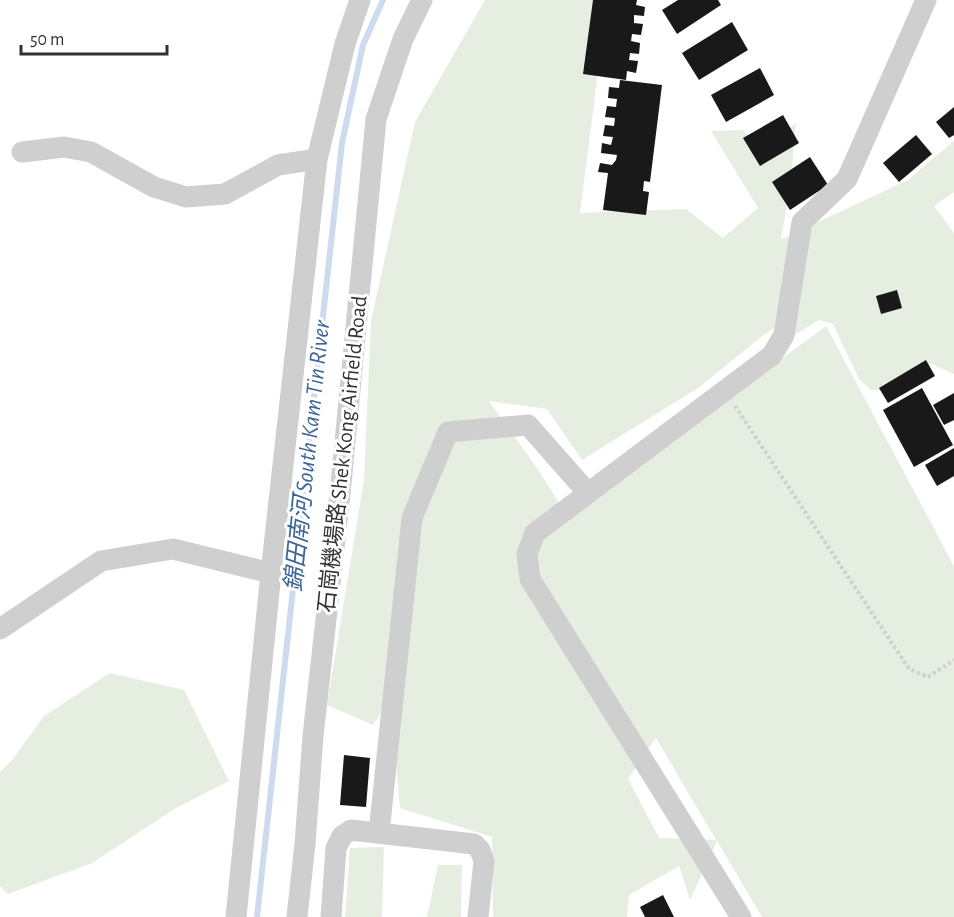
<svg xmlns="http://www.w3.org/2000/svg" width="954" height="917" font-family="'Alegreya Sans','Noto Sans TC',sans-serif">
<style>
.green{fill:#e5eee0;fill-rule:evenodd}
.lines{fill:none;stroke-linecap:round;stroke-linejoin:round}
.stream{stroke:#ccdbee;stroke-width:6}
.building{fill:#191919}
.path{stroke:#cfcfcf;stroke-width:4;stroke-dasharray:3 3;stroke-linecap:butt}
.minor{stroke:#cfcfcf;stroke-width:21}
.labels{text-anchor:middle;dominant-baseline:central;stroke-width:6;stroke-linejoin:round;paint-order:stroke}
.street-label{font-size:22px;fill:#323232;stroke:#fff}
.water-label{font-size:24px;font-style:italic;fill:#3c6597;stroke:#fff}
</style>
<rect width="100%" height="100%" fill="#fff"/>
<g class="green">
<path d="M485 0H606L605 18 580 213 686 209 723 238 758 208 711 131 743 130 762 152 796 123 790 188 781 239 809 231 816 223 908 180 954 141V192L934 206 954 233V374L932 364 923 365 883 390H871L859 379 833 324 819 320 795 335 788 332 790 318 765 334 698 388 582 460 547 409 489 401 539 471 567 516 826 326 954 566V917H762L717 841 690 900 679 866 629 895 627 917H493L492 837 400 808 390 699 373 725 327 705 364 480 371 321 415 122ZM656 738 716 840 659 838 628 779Z"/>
<polygon points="110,673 184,690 229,781 176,808 92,863 8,894 0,886 0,772 13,759 44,716"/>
<polygon points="384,847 382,917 345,917 350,848"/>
<polygon points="438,865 462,865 461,917 427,917"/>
</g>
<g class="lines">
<polyline class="stream" points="257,917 342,143 363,45 383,0"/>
</g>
<g class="building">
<polygon points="593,0 637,0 636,5 645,7 644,16 634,15 634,23 643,24 641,35 632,34 631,41 640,43 639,54 630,53 629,60 638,61 636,73 627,71 626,80 583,74"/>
<polygon points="678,0 718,0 721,5 677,34 662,10"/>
<polygon points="732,22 748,50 699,80 682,53"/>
<polygon points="760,68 774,95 726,122 711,95"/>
<polygon points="620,80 662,85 650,182 644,181 643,191 649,192 646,215 603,210 608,173 598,172 600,163 612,165 616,160 617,155 601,153 602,143 611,145 613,137 603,136 605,125 614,126 615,118 605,117 607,106 616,107 617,99 608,98 609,87 619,88"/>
<polygon points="954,107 954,135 949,138 936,122"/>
<polygon points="783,115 799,143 760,166 743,138"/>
<polygon points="916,135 932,154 899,182 883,163"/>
<polygon points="810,157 828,185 790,210 772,182"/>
<polygon points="897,290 902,308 881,314 876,296"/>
<polygon points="926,360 935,376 888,403 879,388"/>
<polygon points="922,388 953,445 914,467 883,410"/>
<polygon points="954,393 954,420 944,425 933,405"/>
<polygon points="954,448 954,476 937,486 925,465"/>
<polygon points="344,755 370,758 366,807 340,805"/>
<polygon points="663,895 674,917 645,917 640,907"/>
</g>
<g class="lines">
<polyline class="path" points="735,406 909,669 928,677 954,660"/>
<g class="minor">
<polyline points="22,152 64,147 91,152 154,187 186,197 225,194 278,165 317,159"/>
<polyline points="0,629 101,561 173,549 271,573"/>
<polyline points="379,833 412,518 448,432 528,425 588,493"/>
<polyline points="236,917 271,573 317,159 345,44 360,0"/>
<polyline points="297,917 305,844 313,736 340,494 376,119 403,39 422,0"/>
<polyline points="331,917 336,848 342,836 351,830 474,844 480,850 484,861 478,917"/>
<polyline points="741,917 530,579 527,554 535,533 772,355 784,335 802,222 847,179 926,0"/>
</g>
</g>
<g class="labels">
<g class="street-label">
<text transform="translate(343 454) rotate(-84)">石崗機場路 Shek Kong Airfield Road</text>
</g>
<g class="water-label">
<text transform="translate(308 456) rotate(-84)">錦田南河 South Kam Tin River</text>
</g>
</g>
<path d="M21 45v9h146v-9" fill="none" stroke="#323232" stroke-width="3"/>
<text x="30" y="45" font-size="18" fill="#323232" stroke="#ffffff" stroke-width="4.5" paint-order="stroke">50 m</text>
</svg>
